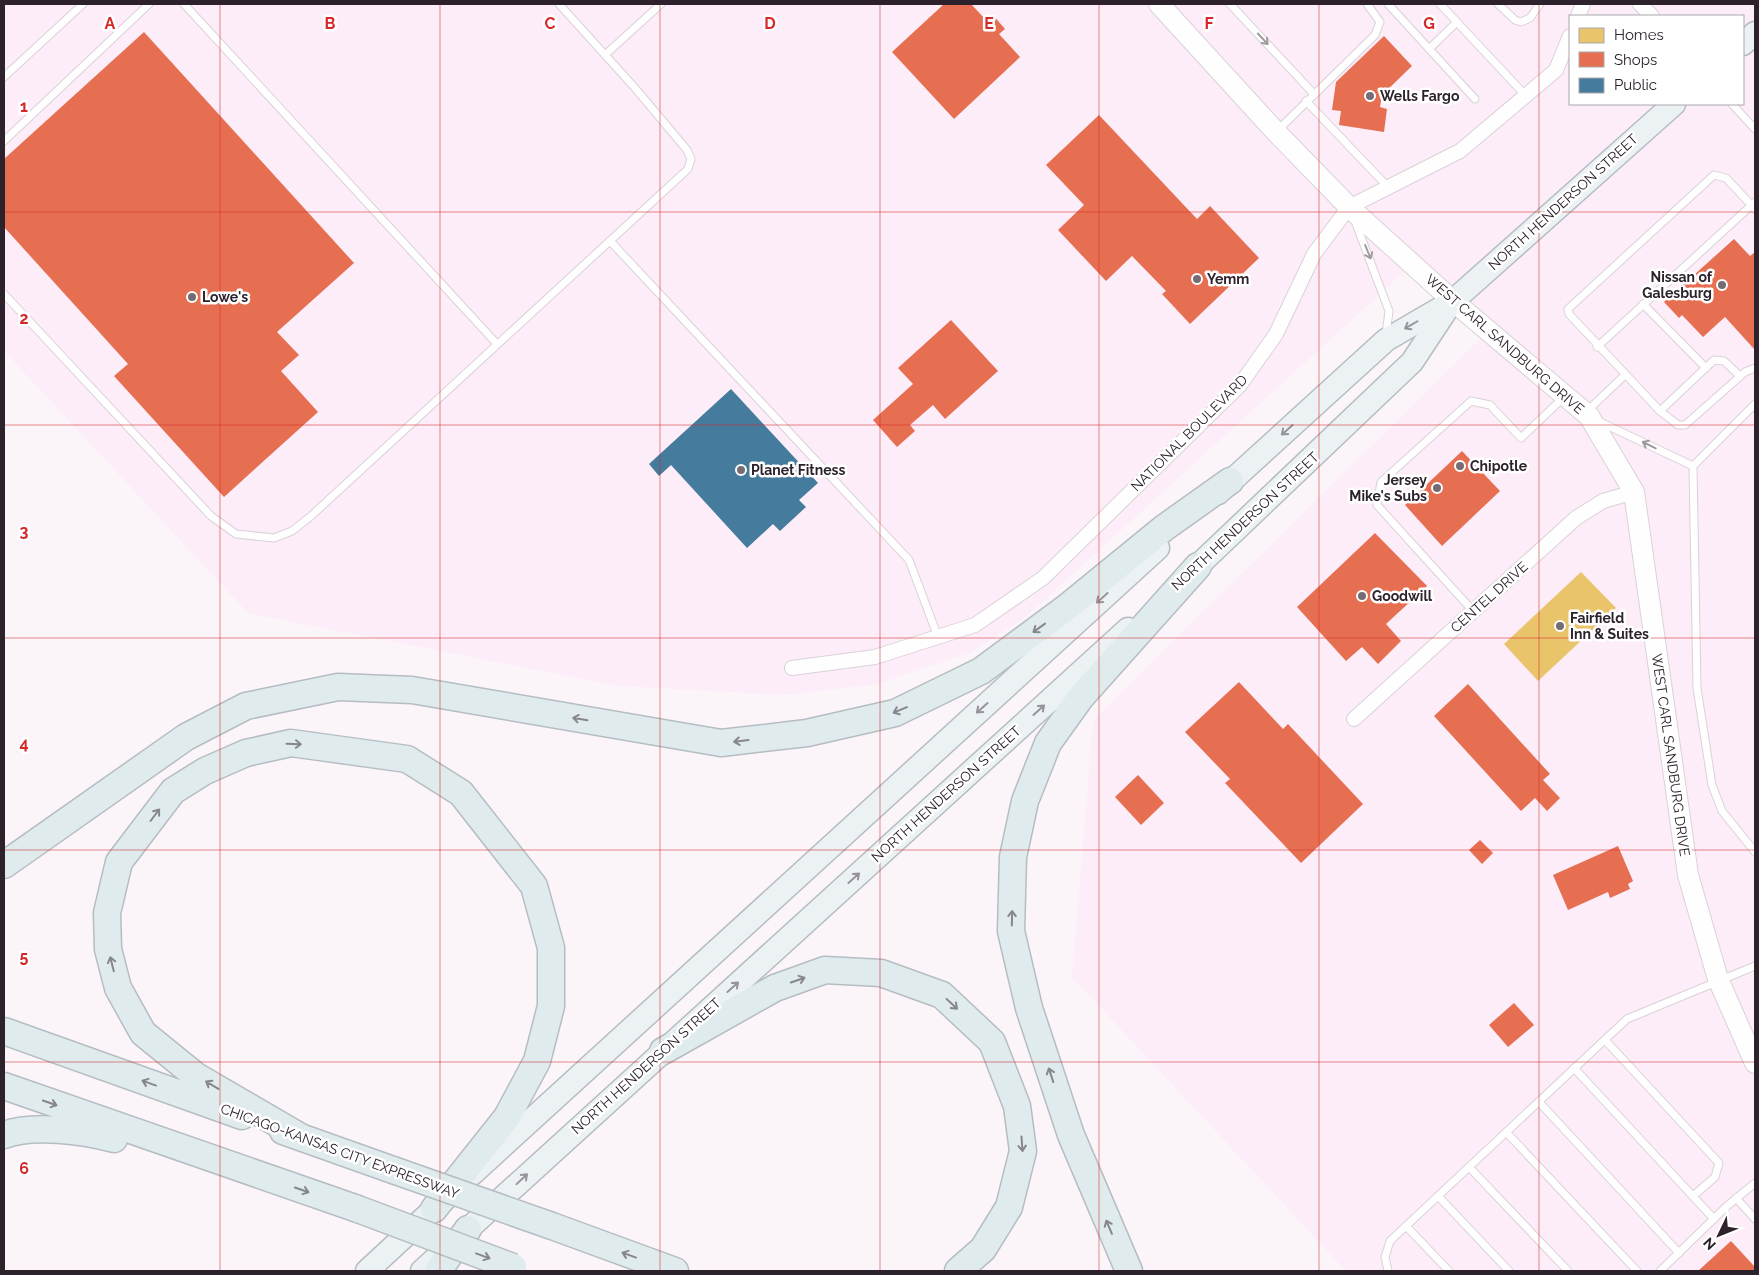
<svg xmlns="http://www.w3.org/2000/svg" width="1759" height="1275" font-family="Raleway,sans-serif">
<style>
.built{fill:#fcedf9;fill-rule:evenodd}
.homes{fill:#e9c46a}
.shops{fill:#e76f51}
.public{fill:#457b9d}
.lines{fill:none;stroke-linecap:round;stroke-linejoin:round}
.lane-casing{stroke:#dad1d8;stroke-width:9}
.street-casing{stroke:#dad1d8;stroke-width:16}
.secondary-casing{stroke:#dad1d8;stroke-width:22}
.primary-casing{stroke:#b5bdc2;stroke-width:25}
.highway-casing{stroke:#b5bdc2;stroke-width:29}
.lane{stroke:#fefefe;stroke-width:7}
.street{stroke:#fefefe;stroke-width:14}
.secondary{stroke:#fefefe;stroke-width:20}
.primary{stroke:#ecf2f4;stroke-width:22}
.highway{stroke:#e0ebed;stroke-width:26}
.highway-bridge-casing{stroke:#b5bdc2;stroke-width:29;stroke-linecap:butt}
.highway-bridge{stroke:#e0ebed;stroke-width:26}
.oneway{stroke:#a09ba0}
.oneway2{stroke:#96949a}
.oneway3{stroke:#86868c}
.grid{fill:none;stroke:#d62828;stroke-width:1;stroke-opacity:0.55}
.poi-dot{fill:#756c74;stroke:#fff;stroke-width:2}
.labels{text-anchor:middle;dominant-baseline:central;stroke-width:5;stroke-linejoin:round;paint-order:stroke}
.poi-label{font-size:14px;font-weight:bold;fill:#2d222c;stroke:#fff;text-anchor:start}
.street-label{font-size:14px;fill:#2d222c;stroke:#fff}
.grid-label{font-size:16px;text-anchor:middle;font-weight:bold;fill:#d62828;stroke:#fff;stroke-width:5;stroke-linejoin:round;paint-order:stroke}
</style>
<rect width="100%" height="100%" fill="#fbf5fa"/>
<path class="built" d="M4 4H1755V1271H1346L1072 977 1093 720 1488 331 1413 264 1026 617 970 653 877 684 786 695 618 686 248 613 4 351ZM1570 16H1743V104H1570Z"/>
<polygon class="homes" points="1581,572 1616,608 1538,681 1504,644"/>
<g class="shops">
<polygon points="944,4 971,4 986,20 992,14 1005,29 999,34 1020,57 954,119 892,52"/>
<polygon points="144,32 354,263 277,332 299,355 281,371 318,412 224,497 114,376 128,364 4,227 4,159"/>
<polygon points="1384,36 1412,66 1382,95 1380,107 1387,109 1384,132 1339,125 1341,111 1332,110 1336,82"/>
<polygon points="1099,115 1197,219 1210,206 1259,258 1190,324 1162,294 1166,291 1132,256 1106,281 1058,230 1084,205 1046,165"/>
<polygon points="1734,239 1750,256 1755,252 1755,350 1725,317 1703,337 1682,315 1679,318 1664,302"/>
<polygon points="951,320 998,371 945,419 933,405 910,425 915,431 897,447 873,420 913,384 898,368"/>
<polygon points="1462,451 1500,491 1442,546 1405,505"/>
<polygon points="1375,533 1427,586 1386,624 1401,641 1378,664 1362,647 1346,661 1297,607"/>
<polygon points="1239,682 1283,729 1288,724 1363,804 1301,863 1225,783 1230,779 1185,732"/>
<polygon points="1468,684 1550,774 1543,780 1560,798 1547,811 1535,798 1521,811 1434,716"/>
<polygon points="1138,775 1164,803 1141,825 1115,797"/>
<polygon points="1480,840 1493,853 1482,864 1469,850"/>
<polygon points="1618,846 1633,881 1628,884 1630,889 1610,898 1608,892 1568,910 1553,875"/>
<polygon points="1514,1003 1534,1025 1508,1047 1489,1025"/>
<polygon points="1731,1241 1755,1267 1755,1271 1698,1271"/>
</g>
<polygon class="public" points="731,389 818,483 799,500 806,507 780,531 773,524 747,548 671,465 659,476 649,464"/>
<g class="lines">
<g class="lane-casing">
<g id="lane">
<polyline points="184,4 497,344"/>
<polyline points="1230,4 1313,93"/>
<polyline points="1388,4 1475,99"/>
<polyline points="1440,4 1526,96"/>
<polyline points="1498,4 1515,20 1521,22 1530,18 1540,4"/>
<polyline points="1429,49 1457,22"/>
<polyline points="606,54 661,4"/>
<polyline points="4,77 83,4"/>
<polyline points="1306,101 1388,187"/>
<polyline points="1732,104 1755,129"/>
<polyline points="1278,130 1375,35 1380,22 1367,4"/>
<polyline points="4,141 149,4"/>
<polyline points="1755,209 1726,178 1714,175 1568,309 1569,314 1660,411 1678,425 1685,425 1745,372 1755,368"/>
<polyline points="1355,221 1389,311 1386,334"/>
<polyline points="610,241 909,560 938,637"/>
<polyline points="4,294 211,516 236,534 274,538 292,531 311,516 688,169 691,159 687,150 635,88 559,4"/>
<polyline points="1643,304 1706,368"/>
<polyline points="1597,347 1755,202"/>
<polyline points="1755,404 1693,466 1697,688 1712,785 1722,811 1755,852"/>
<polyline points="1587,411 1625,375"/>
<polyline points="1660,411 1714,360 1724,361 1740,376"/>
<polyline points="1598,421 1693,466"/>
<polyline points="1473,611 1377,505 1381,482 1471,401 1490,405 1521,438 1563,398"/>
<polyline points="1605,1040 1719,1163 1715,1177 1693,1196"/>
<polyline points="1574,1068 1714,1219"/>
<polyline points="1539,1102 1679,1253"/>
<polyline points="1506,1132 1637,1271"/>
<polyline points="1469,1167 1568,1271"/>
<polyline points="1438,1196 1509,1271"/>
<polyline points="1736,1198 1755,1219"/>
<polyline points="1406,1226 1449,1271"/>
<polyline points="1388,1271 1385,1257 1390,1241 1627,1019 1755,966"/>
<polyline points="1660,1271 1727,1206 1755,1183"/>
</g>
</g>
<g class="street-casing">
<g id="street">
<polyline points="1640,4 1652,16"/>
<polyline points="1578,16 1583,4"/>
<polyline points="792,668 875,657 975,625 1043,578 1240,385 1276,334 1314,254 1349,207 1460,151 1556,70 1570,36"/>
<polyline points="1354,719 1576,518 1603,501 1634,492"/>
</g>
</g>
<g class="secondary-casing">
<polyline id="secondary" points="1159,4 1276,132 1349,207 1453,301 1589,416 1634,492 1688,875 1718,979 1755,1063"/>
</g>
<g class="primary-casing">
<g id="primary">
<polyline points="1743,44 1755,33"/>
<polyline points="1218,493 1386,340 1453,301 1674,104"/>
<polyline points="1185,578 1412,362 1449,306"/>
<polyline points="472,1174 1158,548"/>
<polyline points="367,1271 447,1197"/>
<polyline points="422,1271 1128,629"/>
</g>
</g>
<g class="highway-casing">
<g id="highway">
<polyline points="4,865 186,737 246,706 338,687 412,690 721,743 807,733 895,713 981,671 1066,608 1164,528 1230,481"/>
<polyline points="4,1031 242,1116"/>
<polyline points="663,1051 775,988 825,970 881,973 942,995 992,1042 1017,1106 1023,1151 1009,1207 983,1249 958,1271"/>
<polyline points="4,1086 355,1208"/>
<polyline points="283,1131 393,1170"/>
<path d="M4 1135C33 1124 83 1131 114 1139"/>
<polyline points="299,1136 196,1076 143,1033 118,988 108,949 107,913 119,862 173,791 205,771 246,753 291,743 407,759 461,793 534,886 551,948 551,1006 537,1061 507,1117 434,1209"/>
<polyline points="552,1226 675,1271"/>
<polyline points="438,1271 468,1229"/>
<polyline points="1129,1271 1071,1135 1029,1008 1011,931 1013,857 1025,801 1048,743 1081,697 1198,566"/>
</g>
</g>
<use href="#lane" class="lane"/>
<use href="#street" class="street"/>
<use href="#secondary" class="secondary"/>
<use href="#primary" class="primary"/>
<use href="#highway" class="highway"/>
<g class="highway-bridge-casing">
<g id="highway-bridge">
<polyline points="393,1170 552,1226"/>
<polyline points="355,1208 513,1267"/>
</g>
</g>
<use href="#highway-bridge" class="highway-bridge"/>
</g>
<defs><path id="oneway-shaft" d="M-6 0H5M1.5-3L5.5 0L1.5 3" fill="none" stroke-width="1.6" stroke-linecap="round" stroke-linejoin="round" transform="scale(1.25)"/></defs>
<g class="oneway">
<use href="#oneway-shaft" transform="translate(1263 39) rotate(47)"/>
<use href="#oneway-shaft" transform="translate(1368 252) rotate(68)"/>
<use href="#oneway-shaft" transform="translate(1649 445) rotate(-154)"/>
</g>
<g class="oneway2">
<use href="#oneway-shaft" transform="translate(1411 325) rotate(150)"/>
<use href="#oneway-shaft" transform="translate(1287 430) rotate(138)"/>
<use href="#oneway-shaft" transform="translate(1102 598) rotate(138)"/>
<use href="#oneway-shaft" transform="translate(982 708) rotate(138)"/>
<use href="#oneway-shaft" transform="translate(1039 710) rotate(-42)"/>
<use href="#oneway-shaft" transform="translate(854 878) rotate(-42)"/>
<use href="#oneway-shaft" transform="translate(733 987) rotate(-42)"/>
<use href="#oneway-shaft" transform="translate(522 1179) rotate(-43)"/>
</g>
<g class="oneway3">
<use href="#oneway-shaft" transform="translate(1039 628) rotate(144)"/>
<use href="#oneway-shaft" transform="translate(900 710) rotate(157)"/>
<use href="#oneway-shaft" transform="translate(580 719) rotate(-170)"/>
<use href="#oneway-shaft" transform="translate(741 741) rotate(173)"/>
<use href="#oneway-shaft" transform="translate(294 744) rotate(2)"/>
<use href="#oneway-shaft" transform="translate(155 815) rotate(-53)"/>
<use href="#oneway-shaft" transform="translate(1012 918) rotate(-89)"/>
<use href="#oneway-shaft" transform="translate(112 964) rotate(-104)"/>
<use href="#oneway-shaft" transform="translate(798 980) rotate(-19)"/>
<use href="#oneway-shaft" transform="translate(952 1004) rotate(43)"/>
<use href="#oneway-shaft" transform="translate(1051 1075) rotate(-108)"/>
<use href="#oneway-shaft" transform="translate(149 1083) rotate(-160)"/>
<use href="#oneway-shaft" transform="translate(212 1085) rotate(-149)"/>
<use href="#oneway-shaft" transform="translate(50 1103) rotate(19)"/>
<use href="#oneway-shaft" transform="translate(1022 1144) rotate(86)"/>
<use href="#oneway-shaft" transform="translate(302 1190) rotate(19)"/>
<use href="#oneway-shaft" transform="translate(1109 1227) rotate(-113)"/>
<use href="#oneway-shaft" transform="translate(629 1255) rotate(-160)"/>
<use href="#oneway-shaft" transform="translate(483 1256) rotate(20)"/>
</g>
<path class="grid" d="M220 4V1271M440 4V1271M660 4V1271M880 4V1271M1099 4V1271M1319 4V1271M1539 4V1271M4 212H1755M4 425H1755M4 638H1755M4 850H1755M4 1062H1755"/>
<g class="poi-dot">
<circle cx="1370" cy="96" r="5"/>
<circle cx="1197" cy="279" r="5"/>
<circle cx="1722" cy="285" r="5"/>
<circle cx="192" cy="297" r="5"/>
<circle cx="1460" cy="466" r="5"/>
<circle cx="741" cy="470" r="5"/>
<circle cx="1437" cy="488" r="5"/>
<circle cx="1362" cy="596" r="5"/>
<circle cx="1560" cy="626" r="5"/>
</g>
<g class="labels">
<g class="poi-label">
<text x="1380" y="96">Wells Fargo</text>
<text x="1712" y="277" text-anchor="end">Nissan of<tspan x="1712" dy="16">Galesburg</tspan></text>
<text x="1207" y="279">Yemm</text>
<text x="202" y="297">Lowe's</text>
<text x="1470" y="466">Chipotle</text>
<text x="751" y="470">Planet Fitness</text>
<text x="1427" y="480" text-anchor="end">Jersey<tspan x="1427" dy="16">Mike's Subs</tspan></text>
<text x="1372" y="596">Goodwill</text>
<text x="1570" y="618">Fairfield<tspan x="1570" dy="16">Inn &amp; Suites</tspan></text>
</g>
<g class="street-label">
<text transform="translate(1563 202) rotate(-42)">NORTH HENDERSON STREET</text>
<text transform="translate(1505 344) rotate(41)">WEST CARL SANDBURG DRIVE</text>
<text transform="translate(1189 433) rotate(-45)">NATIONAL BOULEVARD</text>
<text transform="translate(1245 521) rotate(-43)">NORTH HENDERSON STREET</text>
<text transform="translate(1489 597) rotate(-42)">CENTEL DRIVE</text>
<text transform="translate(1671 755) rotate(82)">WEST CARL SANDBURG DRIVE</text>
<text transform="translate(946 794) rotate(-42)">NORTH HENDERSON STREET</text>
<text transform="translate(646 1066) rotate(-42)">NORTH HENDERSON STREET</text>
<text transform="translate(340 1151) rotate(20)">CHICAGO-KANSAS CITY EXPRESSWAY</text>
</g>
</g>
<g class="grid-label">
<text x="110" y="29">A</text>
<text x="330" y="29">B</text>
<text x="550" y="29">C</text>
<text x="770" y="29">D</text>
<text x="989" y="29">E</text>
<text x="1209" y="29">F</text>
<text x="1429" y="29">G</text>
<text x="24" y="112">1</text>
<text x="24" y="324">2</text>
<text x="24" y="537">3</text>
<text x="24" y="749">4</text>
<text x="24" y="962">5</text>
<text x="24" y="1174">6</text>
</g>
<rect width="1759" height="1275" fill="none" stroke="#2d222c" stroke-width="10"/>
<rect x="1569" y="15" width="175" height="90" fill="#ffffff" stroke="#aba7ab"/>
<rect x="1579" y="28" width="25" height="15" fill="#e9c46a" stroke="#aba7ab"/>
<text x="1614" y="40" font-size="15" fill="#2d222c">Homes</text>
<rect x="1579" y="52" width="25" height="15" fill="#e76f51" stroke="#aba7ab"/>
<text x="1614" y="65" font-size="15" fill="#2d222c">Shops</text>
<rect x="1579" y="78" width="25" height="15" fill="#457b9d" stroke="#aba7ab"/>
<text x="1614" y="90" font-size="15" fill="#2d222c">Public</text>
<g transform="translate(1719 1235) rotate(227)" stroke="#ffffff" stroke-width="4" paint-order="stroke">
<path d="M0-4L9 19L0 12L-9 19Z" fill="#2d222c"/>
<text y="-8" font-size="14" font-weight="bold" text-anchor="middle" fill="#2d222c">N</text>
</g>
</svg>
